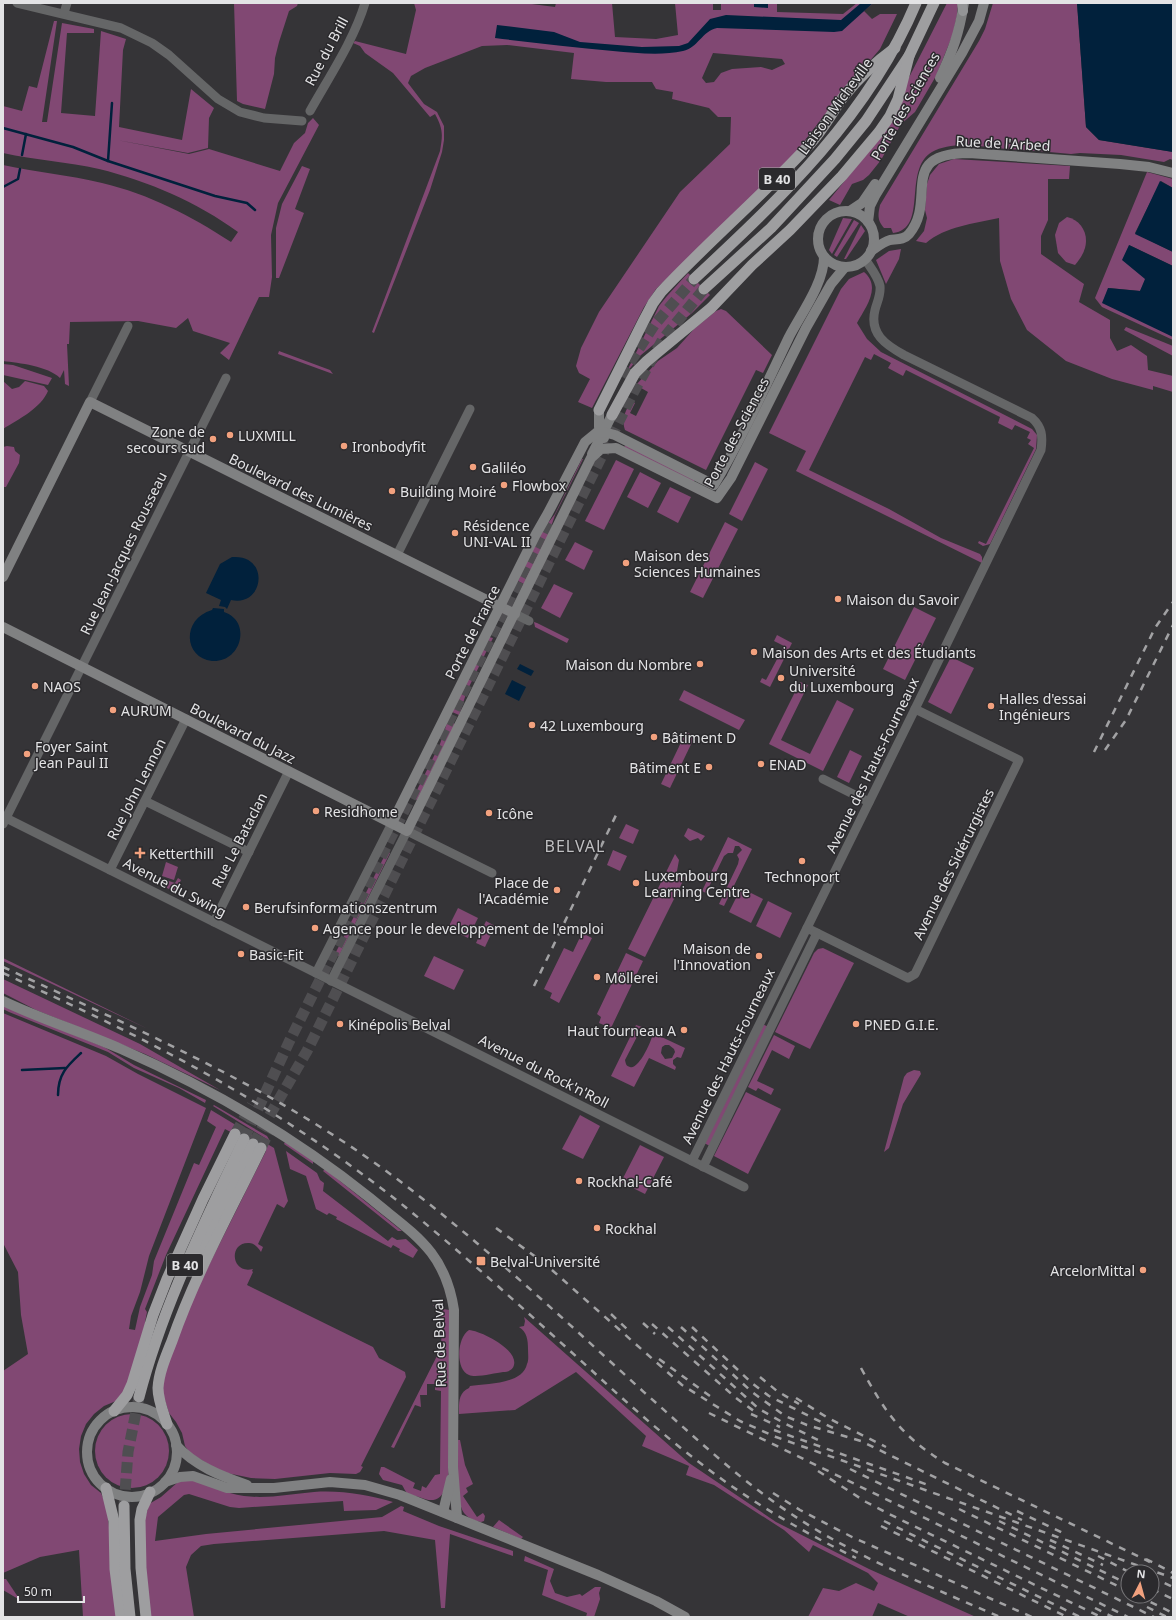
<svg xmlns="http://www.w3.org/2000/svg" width="1176" height="1620" font-family="'Noto Sans',sans-serif">
<style>
.green{fill:#814873;fill-rule:evenodd}
.water{fill:#01213c}
.lines{fill:none;stroke-linecap:round;stroke-linejoin:round}
.stream{stroke:#01213c;stroke-width:2.5}
.trunk-tunnel{stroke:#4f4e51;stroke-width:11;stroke-dasharray:11 5.5;stroke-linecap:butt}
.minor{stroke:#656667;stroke-width:9}
.secondary{stroke:#808182;stroke-width:10}
.primary{stroke:#949597;stroke-width:10}
.trunk{stroke:#9e9ea0;stroke-width:11}
.rail{stroke:#a2a2a4;stroke-width:2.5;stroke-dasharray:7 7;stroke-linecap:butt}
.poi-dot{fill:#f2a17e;stroke:#2b2a2d;stroke-width:1.5}
.labels{text-anchor:middle;dominant-baseline:central;stroke-width:3;stroke-linejoin:round;paint-order:stroke}
.shield{fill:#2b2a2d;stroke:#acacae;stroke-width:1}
.shield-label{font-size:13px;font-weight:bold;fill:#e3e3e5}
.street-label{font-size:14px;fill:#e3e3e5;stroke:#2b2a2d}
.poi-label{font-size:14px;fill:#e3e3e5;stroke:#2b2a2d;text-anchor:start}
.quarter-label{font-size:16px;letter-spacing:1px;fill:#bfbfc1;stroke:#2b2a2d}
</style>
<rect width="100%" height="100%" fill="#353437"/>
<g class="green">
<polygon points="234,3 298,3 297,6 289,11 279,42 275,58 274,74 265,109 243,104 237,101"/>
<path d="M414 3H524L555 7 556 3H612L615 37 656 39 678 35 675 3H713V10H721V3H754V7H768V3H777V12L843 14 857 3H873L864 11 872 19 880 14H897L880 49 837 99 788 162 656 289 644 307 592 408 578 402 590 379 579 373 576 366 581 348 599 312 680 192 730 144 731 117H718L709 108 672 99 673 92 656 89 652 82H606L571 79 574 53 507 45 482 46 425 68 411 76 408 83 424 104 437 112 444 126V140L442 152 430 190 374 333 372 332 440 151C443 134 443 129 435 114L430 117 393 73 365 53 360 46 353 43 355 41 406 54 416 10ZM713 53 782 59 785 64 772 70 761 67 732 69 721 73 714 82 706 83 702 78Z"/>
<polygon points="947,3 958,3 957,15 953,34 936,76 915,112 901,124 881,160 869,175 863,180 852,184 840,205 829,200 875,144"/>
<path d="M993 3H1077L1086 127 1099 140 1173 152V160L1170 159 1164 162 1121 155 1080 153 1071 154C1050 152 1029 150 1007 149 986 147 952 140 932 152 902 170 929 229 893 233L891 228H884C877 220 878 215 880 205L979 41 985 29Z"/>
<path d="M54 21H57L42 122H47L62 23 94 29V33H67L61 113 95 116 101 31 126 39 123 50 119 127 182 140 191 89 214 108 209 118 208 148 188 153 117 140 189 154 209 149 280 171 294 143 305 133 308 123 313 118 319 125 278 203 271 235 272 277 269 297H259L229 360 220 353 230 343 193 331 188 318 176 328 138 321 70 322 69 344H67L69 386 65 384 64 370 60 378C48 366 19 363 3 361V165C36 172 69 175 102 183 149 194 191 216 231 242L238 232C197 202 148 181 99 169 68 162 35 160 3 153V106L22 111 29 86 37 88Z"/>
<path d="M954 159 1070 166 1069 179H1048V220L1041 236V254L1084 284 1079 302 1110 320V338L1117 351 1131 345 1147 356 1148 370 1173 376V392L1153 386V390L1112 379 1066 361 1027 330 1011 299 1000 261 999 218C973 224 946 226 926 243L916 241 924 231 927 218 925 210 927 184 930 175 939 164Z"/>
<polygon points="302,166 310,169 295,209 304,213 279,278 276,278 276,228 282,204"/>
<polygon points="1147,172 1173,179 1173,188 1161,181 1135,233 1173,252 1173,266 1129,245 1146,280 1140,291 1109,288 1173,337 1173,340 1102,307 1095,298"/>
<path d="M1067 217C1081 220 1089 234 1085 248 1083 255 1079 260 1075 265L1066 262 1058 253 1055 235 1059 223Z"/>
<polygon points="843,218 852,219 832,254 829,250"/>
<polygon points="854,220 859,223 837,257 834,255"/>
<polygon points="861,225 865,231 846,259 844,259"/>
<polygon points="901,249 899,259 886,284 876,260 889,251"/>
<path d="M864 272C882 287 865 308 857 323L867 339 881 352 1032 429 1037 435 1036 449 990 544 983 546 978 543 979 541 986 544 1034 448 1028 444 1031 440 1027 438 1030 432 1015 425 1012 430 998 423 1000 417 906 370 903 376 888 368 891 363 874 354 871 360 865 357 809 470 889 509 941 538 980 554 982 557V563L796 471 806 451 769 433 841 289 849 279Z"/>
<polygon points="688,273 710,295 692,313 641,355 626,373 659,306 667,296"/>
<path d="M721 309 726 311 772 355 763 373 756 370 706 470 625 430C621 418 626 411 631 401L635 403 630 413 636 416 648 392 636 385 658 361 677 348 694 329 716 311Z"/>
<polygon points="1126,327 1173,346 1173,356 1124,330"/>
<polygon points="279,351 330,370 333,374 278,354"/>
<polygon points="3,364 13,365 52,378 48,385 3,375"/>
<path d="M3 381 12 389 19 387 25 381 44 386 48 391C41 408 19 419 3 429Z"/>
<polygon points="626,445 694,480 694,481 693,482 624,447"/>
<polygon points="7,446 14,447 15,451 20,455 19,463 6,487 3,487 3,447"/>
<polygon points="582,459 583,459 555,515 547,539 524,584 518,581 542,531 555,514"/>
<polygon points="616,460 634,469 604,530 585,521"/>
<polygon points="755,462 768,469 742,521 729,514"/>
<polygon points="640,472 661,483 648,508 627,497"/>
<polygon points="670,487 691,497 678,523 657,512"/>
<polygon points="725,522 738,529 703,598 690,592"/>
<polygon points="575,542 593,551 584,570 565,560"/>
<polygon points="554,584 573,593 560,618 541,608"/>
<polygon points="914,607 936,618 905,680 883,669"/>
<polygon points="534,622 537,623 569,639 567,643 535,627"/>
<polygon points="777,635 792,643 770,687 760,682 762,678 766,680 784,646 774,641"/>
<polygon points="489,637 493,638 467,691 459,715 452,712"/>
<polygon points="951,657 974,668 951,714 928,702"/>
<polygon points="800,682 808,685 781,740 810,754 837,700 854,709 823,771 769,744"/>
<polygon points="684,690 745,720 739,730 679,700"/>
<polygon points="448,720 455,724 417,800 413,798 440,744"/>
<polygon points="686,732 695,736 670,788 661,784"/>
<polygon points="850,750 862,756 849,783 837,777"/>
<polygon points="626,824 639,830 633,844 619,838"/>
<polygon points="688,828 705,836 701,841 698,838 690,841 684,836"/>
<polygon points="728,837 752,849 724,906 719,904 738,864 739,859 737,855 742,850 739,846 735,846 733,853 728,853 724,856 706,893 702,891"/>
<polygon points="613,850 627,856 620,871 607,865"/>
<polygon points="387,851 390,853 339,956 335,954"/>
<polygon points="675,854 679,860 677,871 678,876 681,878 685,877 645,957 628,949"/>
<polygon points="166,862 178,867 174,880 162,876"/>
<polygon points="160,878 175,883 178,878 181,880 175,892 159,884"/>
<polygon points="741,888 763,899 751,923 729,912"/>
<polygon points="768,901 792,913 780,938 756,926"/>
<polygon points="458,908 478,918 468,938 448,928"/>
<polygon points="486,921 495,926 485,947 476,943"/>
<polygon points="582,933 592,938 559,1003 550,998 552,993 544,989 564,948 573,952"/>
<polygon points="823,948 854,963 810,1049 775,1032 814,953 818,949"/>
<polygon points="626,953 643,961 611,1028 599,1023 601,1017 597,1014"/>
<polygon points="434,956 464,970 454,990 424,976"/>
<polygon points="3,958 148,1029 3,961"/>
<polygon points="3,979 140,1044 220,1090 145,1054 36,1010 3,993"/>
<polygon points="3,1006 104,1047 134,1065 206,1100 205,1103 179,1088 134,1068 108,1052 9,1012 3,1009"/>
<path d="M3 1013 106 1056 138 1074 206 1108 149 1256 140 1292 131 1316 129 1329 135 1330 140 1307 152 1275 154 1261 194 1163 199 1165 216 1127 207 1121 211 1110 274 1148 288 1201 284 1208 277 1204 258 1244 263 1247 261 1252C258 1247 254 1243 249 1243 228 1242 231 1275 253 1269L252 1271 253 1272 247 1285 373 1347 379 1358 405 1372 406 1377 361 1466 363 1467 360 1472 356 1474 330 1473 275 1479 251 1478 227 1473 213 1467 190 1453 185 1446 182 1433 176 1422 169 1413 162 1391 165 1371 175 1340 204 1275 266 1151 225 1129 166 1255 145 1309 147 1312 145 1322 147 1323 129 1385 116 1401 104 1406 94 1414 86 1424 81 1436 79 1449 80 1462 84 1474 91 1485 101 1493 107 1507 118 1617H83L79 1550 40 1557 3 1573V1371L28 1354 21 1315 18 1272 3 1243Z"/>
<polygon points="762,1024 769,1027 710,1146 704,1143"/>
<path d="M636 1025 642 1027 625 1060C626 1064 626 1066 630 1067 639 1070 652 1040 653 1033L685 1048 681 1058 677 1057 673 1060V1064L676 1067 675 1070 649 1058 634 1087 611 1076ZM665 1045H669L674 1049 675 1052 672 1058 665 1059 661 1053 662 1047Z"/>
<polygon points="774,1035 795,1046 789,1059 772,1050 757,1081 774,1089 771,1095 758,1088 756,1091 748,1087"/>
<polygon points="914,1070 920,1071 921,1074 903,1104 889,1148 884,1152 904,1077 907,1073"/>
<polygon points="746,1092 781,1109 748,1174 714,1156"/>
<polygon points="214,1105 267,1136 270,1141 213,1106"/>
<polygon points="580,1115 600,1126 583,1159 562,1149"/>
<polygon points="285,1142 313,1161 313,1164 284,1144"/>
<polygon points="640,1145 664,1157 645,1194 621,1182"/>
<polygon points="286,1151 317,1173 320,1180 324,1183 323,1191 388,1241 392,1237 397,1240 406,1239 418,1250 413,1258 399,1251 400,1249 393,1245 391,1248 336,1219 337,1217 329,1213 327,1215 316,1209 306,1176 290,1169"/>
<polygon points="325,1169 402,1231 398,1231 323,1171"/>
<path d="M433 1305 443 1309 450 1310 449 1471C446 1491 442 1507 419 1497 415 1496 410 1495 407 1493 405 1491 404 1488 402 1485L383 1480 379 1474 381 1467H384L415 1483 413 1488 421 1491 422 1486 426 1488 435 1475 440 1474 441 1391 435 1390V1384H427V1395H420L421 1407 415 1405 394 1448 391 1447 441 1348 442 1322 437 1310Z"/>
<path d="M524 1317 689 1463 776 1522 869 1569 976 1617H910L878 1603 872 1617H808L823 1588 839 1591 856 1583 874 1591 878 1583 868 1573 813 1545 809 1552 784 1530 714 1485 686 1475 689 1466 642 1446 646 1436 576 1372 515 1410 459 1414C459 1403 458 1393 469 1388L470 1386C487 1384 523 1384 527 1364 529 1360 528 1354 528 1349 528 1340 527 1332 519 1327L524 1326 525 1321Z"/>
<path d="M469 1330C481 1331 518 1349 514 1365 513 1370 508 1372 503 1372 495 1373 476 1378 469 1375 455 1370 457 1337 469 1330Z"/>
<circle cx="132" cy="1451" r="37"/>
<path d="M458 1440H460L465 1465 473 1484 466 1488 468 1492 463 1496 477 1517 483 1513 485 1516 484 1521 481 1522C475 1521 468 1518 464 1513 455 1500 458 1457 458 1440Z"/>
<path d="M188 1480C208 1482 225 1494 244 1496 268 1499 290 1494 314 1492 341 1490 368 1495 393 1502L376 1510 344 1511 343 1501 239 1508 230 1507 189 1494 184 1495 158 1517 155 1541 206 1534 382 1517 401 1506 404 1507 403 1511 439 1526 513 1551V1556L450 1534 445 1608H441L435 1540 384 1531 214 1544 201 1546 191 1555 186 1567 194 1617H149L143 1526 149 1504 161 1497 178 1482Z"/>
<polygon points="499,1520 523,1537 521,1539 493,1527"/>
<polygon points="525,1556 554,1569 550,1581 555,1593 567,1597 580,1594 582,1596 595,1587 601,1587 599,1593 600,1599 594,1617 586,1617 587,1613 542,1595 548,1570 524,1561"/>
<polygon points="3,1579 6,1579 20,1600 3,1590"/>
</g>
<g class="water">
<polygon points="754,3 768,3 768,8 754,7"/>
<path d="M861 3H873L842 31 834 32 717 28C702 31 698 48 683 51 661 56 636 53 613 51 574 47 534 43 495 38L497 25 554 32 580 42 642 47 679 46 688 43 710 19 726 15 841 20Z"/>
<polygon points="1077,3 1173,3 1173,152 1099,140 1086,127"/>
<polygon points="1160,181 1173,188 1173,252 1135,234"/>
<polygon points="1129,245 1173,266 1173,337 1102,303 1108,288 1140,291 1145,279 1122,260"/>
<path d="M232 557C271 554 264 608 231 600L227 609 225 607 219 606 221 600 206 593 220 564Z"/>
<path d="M213 608 224 609V612C252 621 242 663 212 661 184 658 181 619 212 610Z"/>
<polygon points="520,664 534,671 531,676 517,669"/>
<polygon points="512,680 526,687 519,701 505,694"/>
</g>
<g class="lines">
<g class="stream">
<polyline points="3,128 73,147 108,161 215,196 247,203 255,210"/>
<polyline points="22,155 26,134"/>
<polyline points="108,161 112,103"/>
<polyline points="3,187 18,179 20,169"/>
<polyline points="22,1070 65,1068"/>
<path d="M58 1095C58 1074 67 1066 81 1053"/>
</g>
<g class="trunk-tunnel">
<polyline points="621,376 655,324 694,279"/>
<polyline points="235,1134 252,1105"/>
<polyline points="244,1139 289,1042 550,518"/>
<polyline points="253,1144 307,1051 633,393 663,339 704,289"/>
<polyline points="261,1148 272,1125"/>
<polyline points="124,1506 128,1452 139,1397"/>
</g>
<g class="minor">
<polyline points="17,3 121,28 152,43 169,55 218,99 240,112 264,118 302,121"/>
<polyline points="64,13 67,3"/>
<path d="M310 111C329 77 354 40 365 3"/>
<polyline points="90,402 128,326"/>
<polyline points="397,555 470,409"/>
<polyline points="515,614 529,621"/>
<polyline points="823,779 869,802"/>
<polyline points="145,801 249,852"/>
<polyline points="6,818 744,1187"/>
<polyline points="3,824 226,378"/>
<polyline points="110,870 186,719"/>
<polyline points="214,922 289,771"/>
<polyline points="807,928 908,978 915,974 1019,760 915,709"/>
<polyline points="316,973 392,823"/>
<polyline points="331,981 407,831 492,873"/>
<path d="M692 1161 915 709 1041 450C1043 436 1042 427 1032 418L904 355C886 345 869 334 875 310 877 302 881 295 880 286 878 276 870 267 865 259"/>
<polyline points="703,1167 817,933"/>
</g>
<g class="secondary">
<path d="M940 78C953 50 959 34 964 3"/>
<polyline points="850,211 862,203 875,184"/>
<circle cx="846" cy="239" r="28"/>
<polyline points="868,222 870,206 875,196 962,53 979,21 984,3"/>
<path d="M871 251C877 247 883 242 890 240 897 239 904 240 909 234 938 200 896 153 969 153L1120 164 1149 167 1173 173"/>
<polyline points="599,410 599,427 604,438"/>
<polyline points="592,454 612,415"/>
<polyline points="3,577 90,402 515,614"/>
<polyline points="3,627 407,831 591,458 601,449 616,448 717,498 731,478 806,328 831,284 845,267"/>
<path d="M392 823 536 534 548 513 585 442 596 433 603 432 615 435 714 485C742 438 765 387 789 337 801 314 824 283 824 257"/>
<path d="M3 1001C41 1019 82 1032 121 1049 210 1088 294 1137 370 1198 413 1234 445 1250 454 1310L453 1467 457 1518"/>
<circle cx="132" cy="1452" r="45"/>
<path d="M176 1445C195 1466 221 1476 247 1485"/>
<polyline points="165,1482 180,1477 193,1476 227,1488 274,1488 330,1482 365,1485 400,1495 598,1575 656,1601 685,1617"/>
<polyline points="443,1512 451,1479"/>
</g>
<polyline class="primary" points="962,3 963,11"/>
<g class="trunk">
<path d="M694 279C781 198 869 115 916 3"/>
<polyline points="704,289 771,228 835,159 866,121 909,56 934,3"/>
<path d="M599 410 643 322 653 303 661 292C709 241 762 196 809 145 823 130 832 112 844 96 859 77 876 62 895 48"/>
<polyline points="612,415 635,373 647,361 711,308 752,265 790,230 842,176 879,132 890,116 898,99 909,56"/>
<polyline points="193,1264 253,1144"/>
<path d="M139 1397C163 1305 204 1224 244 1139"/>
<polyline points="114,1411 127,1395 132,1384 153,1315 167,1279 203,1199 235,1134"/>
<path d="M167 1424C163 1412 158 1400 158 1388 159 1372 166 1356 172 1341 195 1275 230 1212 261 1148"/>
<polyline points="106,1488 114,1521 115,1569 121,1617"/>
<polyline points="124,1506 125,1569 130,1617"/>
<polyline points="146,1617 141,1568 140,1520 142,1509 150,1492"/>
</g>
<g class="rail">
<polyline points="1105,750 1126,720 1173,625"/>
<polyline points="1094,752 1155,628 1173,602"/>
<path d="M3 967C145 1033 290 1095 414 1192 495 1255 570 1325 646 1394 688 1431 729 1470 774 1502 843 1552 922 1583 1000 1617"/>
<path d="M3 973C58 999 114 1024 168 1053 250 1096 331 1148 404 1206 468 1258 528 1313 589 1368 626 1402 664 1436 704 1466 751 1502 803 1532 856 1558"/>
<polyline points="534,986 617,813"/>
<polyline points="496,1228 544,1263 682,1385 740,1421 776,1437 1173,1578"/>
<polyline points="611,1314 627,1329"/>
<polyline points="643,1323 655,1334"/>
<polyline points="652,1324 736,1398 758,1414"/>
<polyline points="668,1327 759,1409 784,1423 822,1442"/>
<polyline points="681,1327 752,1392 785,1416 807,1425 861,1441 1022,1520"/>
<polyline points="692,1327 753,1384 769,1396 839,1431"/>
<polyline points="659,1359 714,1399"/>
<path d="M861 1368C885 1412 901 1436 945 1463L1150 1562"/>
<polyline points="760,1377 777,1391 799,1404"/>
<polyline points="796,1398 828,1418 886,1447"/>
<polyline points="709,1413 1128,1617"/>
<polyline points="751,1414 780,1427"/>
<polyline points="774,1430 931,1486"/>
<polyline points="850,1469 1154,1617"/>
<polyline points="818,1471 866,1502 889,1514 1101,1617"/>
<polyline points="773,1493 800,1510 852,1537 1032,1617"/>
<polyline points="959,1509 1128,1591"/>
<polyline points="1017,1511 1067,1535"/>
<polyline points="884,1521 1080,1617"/>
<polyline points="999,1521 1128,1584"/>
<polyline points="881,1526 1067,1617"/>
<polyline points="1050,1540 1103,1565"/>
<polyline points="1098,1556 1129,1572"/>
<polyline points="1146,1559 1173,1573"/>
<polyline points="1152,1577 1173,1587"/>
<polyline points="1152,1589 1173,1599"/>
<polyline points="1138,1596 1173,1613"/>
<polyline points="1147,1607 1167,1617"/>
<polyline points="1095,1608 1113,1617"/>
</g>
</g>
<g class="poi-dot">
<circle cx="230" cy="435" r="4"/>
<circle cx="213" cy="439" r="4"/>
<circle cx="344" cy="446" r="4"/>
<circle cx="473" cy="467" r="4"/>
<circle cx="504" cy="485" r="4"/>
<circle cx="392" cy="491" r="4"/>
<circle cx="455" cy="533" r="4"/>
<circle cx="626" cy="563" r="4"/>
<circle cx="838" cy="599" r="4"/>
<circle cx="754" cy="652" r="4"/>
<circle cx="700" cy="664" r="4"/>
<circle cx="781" cy="678" r="4"/>
<circle cx="35" cy="686" r="4"/>
<circle cx="991" cy="706" r="4"/>
<circle cx="113" cy="710" r="4"/>
<circle cx="532" cy="725" r="4"/>
<circle cx="654" cy="737" r="4"/>
<circle cx="27" cy="754" r="4"/>
<circle cx="761" cy="764" r="4"/>
<circle cx="709" cy="767" r="4"/>
<circle cx="316" cy="811" r="4"/>
<circle cx="489" cy="813" r="4"/>
<path d="M138 847h4v4h4v4h-4v4h-4v-4h-4v-4h4z"/>
<circle cx="802" cy="861" r="4"/>
<circle cx="636" cy="883" r="4"/>
<circle cx="557" cy="890" r="4"/>
<circle cx="246" cy="907" r="4"/>
<circle cx="315" cy="928" r="4"/>
<circle cx="241" cy="954" r="4"/>
<circle cx="759" cy="956" r="4"/>
<circle cx="597" cy="977" r="4"/>
<circle cx="340" cy="1024" r="4"/>
<circle cx="856" cy="1024" r="4"/>
<circle cx="684" cy="1030" r="4"/>
<circle cx="579" cy="1181" r="4"/>
<circle cx="597" cy="1228" r="4"/>
<rect x="476" y="1256" width="10" height="10" rx="2"/>
<circle cx="1143" cy="1270" r="4"/>
</g>
<g class="labels">
<g class="shield">
<rect x="759" y="168" width="36" height="22" rx="3"/>
<rect x="167" y="1254" width="36" height="22" rx="3"/>
</g>
<g class="shield-label">
<text x="777" y="179">B 40</text>
<text x="185" y="1265">B 40</text>
</g>
<g class="street-label">
<text transform="translate(326 51) rotate(-62)">Rue du Brill</text>
<text transform="translate(835 106) rotate(-54)">Liaison Micheville</text>
<text transform="translate(905 106) rotate(-60)">Porte des Sciences</text>
<text transform="translate(1003 143) rotate(3)">Rue de l'Arbed</text>
<text transform="translate(736 432) rotate(-62)">Porte des Sciences</text>
<text transform="translate(301 492) rotate(26)">Boulevard des Lumières</text>
<text transform="translate(123 553) rotate(-64)">Rue Jean-Jacques Rousseau</text>
<text transform="translate(472 632) rotate(-63)">Porte de France</text>
<text transform="translate(243 733) rotate(27)">Boulevard du Jazz</text>
<text transform="translate(872 765) rotate(-64)">Avenue des Hauts-Fourneaux</text>
<text transform="translate(136 789) rotate(-63)">Rue John Lennon</text>
<text transform="translate(239 840) rotate(-63)">Rue Le Bataclan</text>
<text transform="translate(953 864) rotate(-64)">Avenue des Sidérurgistes</text>
<text transform="translate(175 887) rotate(27)">Avenue du Swing</text>
<text transform="translate(728 1056) rotate(-64)">Avenue des Hauts-Fourneaux</text>
<text transform="translate(544 1071) rotate(27)">Avenue du Rock'n'Roll</text>
<text transform="translate(439 1343) rotate(-92)">Rue de Belval</text>
</g>
<g class="poi-label">
<text x="205" y="431" text-anchor="end">Zone de<tspan x="205" dy="16">secours sud</tspan></text>
<text x="238" y="435">LUXMILL</text>
<text x="352" y="446">Ironbodyfit</text>
<text x="481" y="467">Galiléo</text>
<text x="512" y="485">Flowbox</text>
<text x="400" y="491">Building Moiré</text>
<text x="463" y="525">Résidence<tspan x="463" dy="16">UNI-VAL II</tspan></text>
<text x="634" y="555">Maison des<tspan x="634" dy="16">Sciences Humaines</tspan></text>
<text x="846" y="599">Maison du Savoir</text>
<text x="762" y="652">Maison des Arts et des Étudiants</text>
<text x="692" y="664" text-anchor="end">Maison du Nombre</text>
<text x="789" y="670">Université<tspan x="789" dy="16">du Luxembourg</tspan></text>
<text x="43" y="686">NAOS</text>
<text x="999" y="698">Halles d'essai<tspan x="999" dy="16">Ingénieurs</tspan></text>
<text x="121" y="710">AURUM</text>
<text x="540" y="725">42 Luxembourg</text>
<text x="662" y="737">Bâtiment D</text>
<text x="35" y="746">Foyer Saint<tspan x="35" dy="16">Jean Paul II</tspan></text>
<text x="769" y="764">ENAD</text>
<text x="701" y="767" text-anchor="end">Bâtiment E</text>
<text x="324" y="811">Residhome</text>
<text x="497" y="813">Icône</text>
<text x="149" y="853">Ketterthill</text>
<text x="644" y="875">Luxembourg<tspan x="644" dy="16">Learning Centre</tspan></text>
<text x="802" y="876" text-anchor="middle">Technoport</text>
<text x="549" y="882" text-anchor="end">Place de<tspan x="549" dy="16">l'Académie</tspan></text>
<text x="254" y="907">Berufsinformationszentrum</text>
<text x="323" y="928">Agence pour le developpement de l'emploi</text>
<text x="751" y="948" text-anchor="end">Maison de<tspan x="751" dy="16">l'Innovation</tspan></text>
<text x="249" y="954">Basic-Fit</text>
<text x="605" y="977">Möllerei</text>
<text x="348" y="1024">Kinépolis Belval</text>
<text x="864" y="1024">PNED G.I.E.</text>
<text x="676" y="1030" text-anchor="end">Haut fourneau A</text>
<text x="587" y="1181">Rockhal-Café</text>
<text x="605" y="1228">Rockhal</text>
<text x="490" y="1261">Belval-Université</text>
<text x="1135" y="1270" text-anchor="end">ArcelorMittal</text>
</g>
<g class="quarter-label">
<text x="575" y="846">BELVAL</text>
</g>
</g>
<rect width="1176" height="1620" fill="none" stroke="#e3e3e5" stroke-width="8"/>
<g transform="translate(1140 1584) rotate(6)"><circle r="19" fill="#2b2a2d" stroke="#757477"/>
<path d="M0-3L7 15L0 10L-7 15Z" fill="#f2a17e"/>
<text y="-6" font-size="11" font-weight="bold" text-anchor="middle" fill="#e3e3e5">N</text>
</g>
<path d="M18 1596v6h66v-6" fill="none" stroke="#e3e3e5" stroke-width="2"/>
<text x="24" y="1596" font-size="12" fill="#e3e3e5" stroke="#2b2a2d" stroke-width="3" paint-order="stroke">50 m</text>
</svg>
